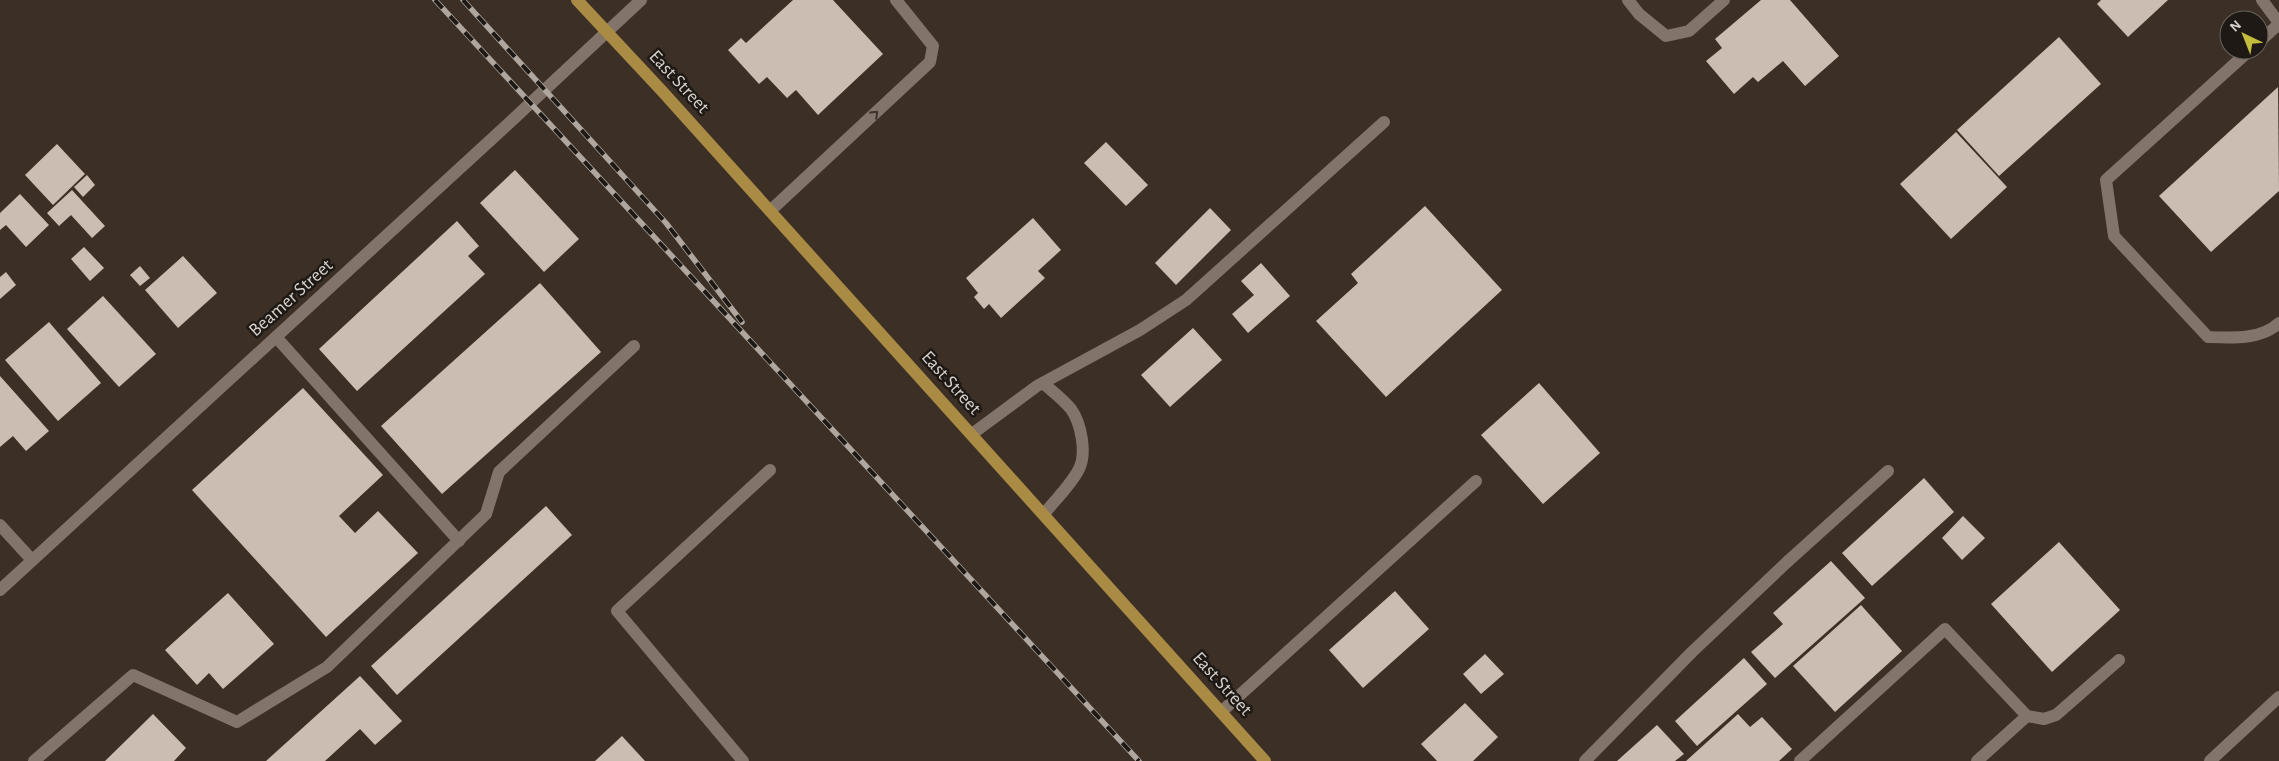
<svg xmlns="http://www.w3.org/2000/svg" width="2279" height="761" font-family="'Alegreya Sans',sans-serif">
<style>
.building{fill:#cbbdb1}
.lines{fill:none;stroke-linecap:round;stroke-linejoin:round}
.minor{stroke:#82746a;stroke-width:12}
.major{stroke:#aa8b44;stroke-width:12}
.rail-casing{stroke:#aea69f;stroke-width:5.5}
.rail{stroke:#1e1914;stroke-width:4;stroke-dasharray:11;stroke-linecap:butt}
.oneway{stroke:#3c342e}
.labels{text-anchor:middle;dominant-baseline:central;stroke-width:5;stroke-linejoin:round;paint-order:stroke}
.street-label{font-size:19px;fill:#d8d1cb;stroke:#1e1914}
</style>
<rect width="100%" height="100%" fill="#3b2f26"/>
<g class="building">
<polygon points="793,0 833,0 883,54 818,115 796,90 787,98 767,77 759,84 728,50 741,38 746,43"/>
<polygon points="1761,0 1790,0 1839,56 1805,86 1783,61 1758,82 1753,77 1734,94 1706,61 1722,48 1715,39"/>
<polygon points="2101,0 2168,0 2128,37 2097,4"/>
<polygon points="2059,37 2101,84 1999,176 1957,130"/>
<polygon points="2278,87 2279,191 2211,252 2159,196"/>
<polygon points="1956,132 2007,187 1951,239 1900,184"/>
<polygon points="1106,142 1148,185 1126,206 1084,163"/>
<polygon points="57,144 85,174 53,205 25,175"/>
<polygon points="515,170 579,239 544,272 480,203"/>
<polygon points="87,175 95,185 83,197 74,187"/>
<polygon points="72,190 105,226 92,238 71,215 59,226 47,213"/>
<polygon points="20,194 49,225 26,247 6,225 0,230 0,213"/>
<polygon points="1425,206 1502,290 1386,397 1316,321 1358,283 1351,274"/>
<polygon points="1210,208 1231,230 1176,285 1155,263"/>
<polygon points="1033,218 1061,250 1038,271 1045,278 1001,318 989,304 984,309 974,297 978,293 966,278"/>
<polygon points="457,221 479,246 468,256 485,274 357,391 319,349"/>
<polygon points="84,247 104,268 90,281 71,259"/>
<polygon points="183,256 217,293 178,328 145,290"/>
<polygon points="1261,263 1290,296 1248,333 1232,314 1254,295 1241,281"/>
<polygon points="140,266 150,278 140,286 130,275"/>
<polygon points="6,272 16,285 0,299 0,277"/>
<polygon points="540,283 601,352 442,494 381,426"/>
<polygon points="103,296 156,354 119,387 67,329"/>
<polygon points="49,322 101,383 58,421 5,360"/>
<polygon points="1193,328 1222,360 1170,407 1141,375"/>
<polygon points="0,376 49,431 26,451 13,436 0,447"/>
<polygon points="1539,383 1600,453 1543,504 1481,435"/>
<polygon points="303,388 383,475 339,516 355,533 378,511 418,553 326,637 192,490"/>
<polygon points="1924,478 1954,512 1872,586 1842,553"/>
<polygon points="546,506 572,535 397,695 371,666"/>
<polygon points="1963,516 1985,538 1962,560 1942,538"/>
<polygon points="2059,542 2120,610 2052,672 1991,604"/>
<polygon points="1831,561 1865,598 1775,678 1751,652 1783,624 1773,613"/>
<polygon points="1395,591 1429,629 1363,688 1329,650"/>
<polygon points="228,593 274,644 223,689 209,673 197,685 165,650"/>
<polygon points="1861,605 1902,651 1835,712 1793,666"/>
<polygon points="1485,654 1504,674 1481,694 1463,674"/>
<polygon points="1744,658 1767,684 1697,746 1675,721"/>
<polygon points="360,676 402,721 375,745 360,729 325,761 266,761"/>
<polygon points="1465,703 1498,737 1473,761 1437,761 1421,744"/>
<polygon points="153,714 186,748 174,761 105,761"/>
<polygon points="1738,714 1750,727 1762,717 1792,749 1779,761 1686,761"/>
<polygon points="1657,725 1684,754 1675,761 1617,761"/>
<polygon points="622,736 645,761 595,761"/>
</g>
<g class="lines">
<g class="minor">
<polyline points="1628,0 1639,14 1666,36 1689,31 1724,0"/>
<polyline points="2262,0 2279,23"/>
<polyline points="2259,42 2279,24"/>
<path d="M2250 50 2106 180 2114 236 2208 337C2232 338 2261 340 2279 323"/>
<polyline points="770,211 930,62 933,46 896,0"/>
<polyline points="276,337 459,541"/>
<path d="M1043 383C1052 391 1063 399 1071 409 1081 423 1087 453 1079 469 1071 485 1055 500 1044 514"/>
<polyline points="972,434 1037,386 1140,330 1186,300 1384,122"/>
<polyline points="0,525 32,560"/>
<polyline points="0,590 507,125 641,0"/>
<polyline points="1221,712 1476,481"/>
<polyline points="2027,716 2044,719 2056,715 2119,660"/>
<polyline points="34,761 133,675 237,722 327,667 486,514 499,472 634,346"/>
<polyline points="743,761 617,611 770,470"/>
<polyline points="1585,761 1692,652 1786,563 1888,471"/>
<polyline points="1800,761 1945,629 2027,716 1977,761"/>
<polyline points="2210,761 2279,697"/>
</g>
<polyline class="major" points="577,0 662,91 1265,761"/>
<g class="rail-casing">
<g id="rail">
<polyline points="435,0 1139,761"/>
<polyline points="463,0 666,223 742,322"/>
</g>
</g>
<use href="#rail" class="rail"/>
</g>
<defs><path id="oneway-chevron" d="M-2-3.5L2.5 0L-2 3.5" fill="none" stroke-width="1.6" stroke-linecap="round" stroke-linejoin="round" transform="scale(1.25)"/></defs>
<use class="oneway" href="#oneway-chevron" transform="translate(875 114) rotate(-44)"/>
<g class="labels">
<g class="street-label">
<text transform="translate(679 82) rotate(47)">East Street</text>
<text transform="translate(291 298) rotate(-42)">Beamer Street</text>
<text transform="translate(951 383) rotate(48)">East Street</text>
<text transform="translate(1222 684) rotate(48)">East Street</text>
</g>
</g>
<g transform="translate(2244 35) rotate(317)"><circle r="24" fill="#1e1914" stroke="#68635d"/>
<path d="M0-4L9 19L0 12L-9 19Z" fill="#c3bd3e"/>
<text y="-8" font-size="14" font-weight="bold" text-anchor="middle" fill="#d8d1cb">N</text>
</g>
</svg>
